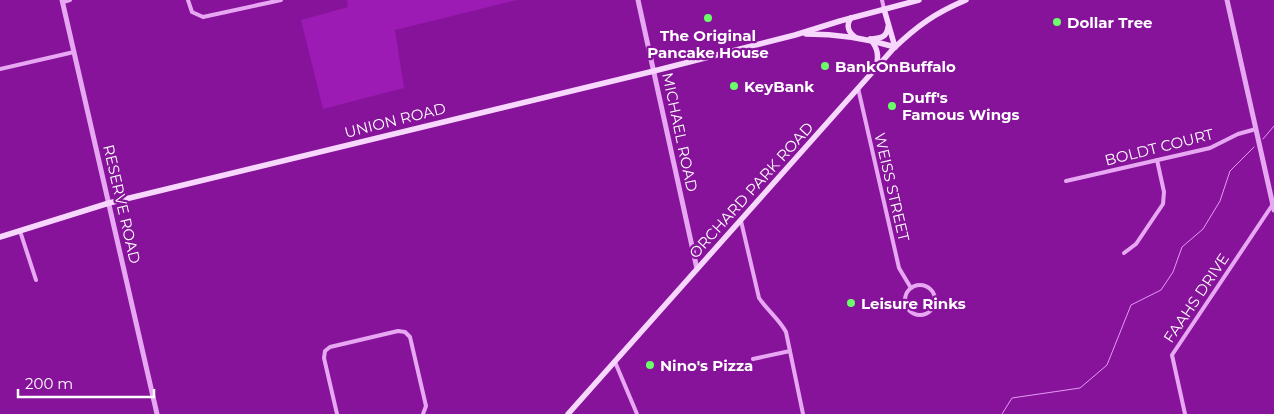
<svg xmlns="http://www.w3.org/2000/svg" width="1274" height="414" font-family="Montserrat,sans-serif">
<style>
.green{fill:#9b1bb4}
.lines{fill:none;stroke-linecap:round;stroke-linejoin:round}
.stream{stroke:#e699f6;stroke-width:1}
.minor{stroke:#e7a7f3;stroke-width:4}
.tertiary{stroke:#e7a7f3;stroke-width:5}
.secondary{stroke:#f7d7fd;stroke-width:5.5}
.poi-dot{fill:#6aff69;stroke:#86139a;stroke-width:2}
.labels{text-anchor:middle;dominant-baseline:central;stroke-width:4.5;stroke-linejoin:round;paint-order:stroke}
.poi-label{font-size:15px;font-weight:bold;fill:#fff;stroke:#86139a;text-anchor:start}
.street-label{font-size:15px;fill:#fff;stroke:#86139a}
</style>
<rect width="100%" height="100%" fill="#86139a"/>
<polygon class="green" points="347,0 517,0 395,30 404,88 323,109 301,20 348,7"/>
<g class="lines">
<g class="stream">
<polyline points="1263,139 1274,126"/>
<polyline points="1002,414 1012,398 1080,388 1107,365 1131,305 1161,290 1173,272 1182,247 1203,229 1220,201 1230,171 1254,147"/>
</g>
<g class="minor">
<polyline points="188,0 192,12 203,17 281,0"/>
<polyline points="882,0 884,9"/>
<polyline points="63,2 70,0"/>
<polyline points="0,69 74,52"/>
<polyline points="858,88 899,268 911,288"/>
<polyline points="1066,181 1210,148 1238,134 1256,129"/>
<path d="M741 221 759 298C767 310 779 319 786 332L803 414"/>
<polyline points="20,231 36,280"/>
<polyline points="1124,253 1136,244 1163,204 1164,192 1157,160"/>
<circle cx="920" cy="300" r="15"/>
<polyline points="753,359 790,351"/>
<polyline points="615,362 637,414"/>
<polyline points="337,414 324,358 325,351 330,347 398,331 405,332 410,337 426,406 423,414"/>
<polyline points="1185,414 1172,355 1273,204"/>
</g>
<g class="tertiary">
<polyline points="62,0 157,414"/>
<polyline points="638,0 697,269"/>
<polyline points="1227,0 1274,210"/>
</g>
<g class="secondary">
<polyline points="884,9 895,47"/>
<path d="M851 18C846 25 848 32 855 37"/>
<path d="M806 34C837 34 865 38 895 47"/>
<path d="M870 39C878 48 879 56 876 67"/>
<path d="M872 39C881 38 887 37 888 27"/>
<polyline points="0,237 109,203 654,71 795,35 840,21 919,0"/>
<path d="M568 414 893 49C917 26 935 13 966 0"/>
</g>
</g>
<g class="poi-dot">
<circle cx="708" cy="18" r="5"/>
<circle cx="1057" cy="22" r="5"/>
<circle cx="825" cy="66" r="5"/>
<circle cx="734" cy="86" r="5"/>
<circle cx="892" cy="106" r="5"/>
<circle cx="851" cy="303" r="5"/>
<circle cx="650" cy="365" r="5"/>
</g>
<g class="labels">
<g class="poi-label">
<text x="1067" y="22">Dollar Tree</text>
<text x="708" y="35" text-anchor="middle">The Original<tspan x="708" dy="17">Pancake House</tspan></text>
<text x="835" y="66">BankOnBuffalo</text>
<text x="744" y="86">KeyBank</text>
<text x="902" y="97">Duff's<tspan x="902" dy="17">Famous Wings</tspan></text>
<text x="861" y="303">Leisure Rinks</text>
<text x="660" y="365">Nino's Pizza</text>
</g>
<g class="street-label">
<text transform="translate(395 120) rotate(-14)">UNION ROAD</text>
<text transform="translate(680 132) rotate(78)">MICHAEL ROAD</text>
<text transform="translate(1159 147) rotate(-14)">BOLDT COURT</text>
<text transform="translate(892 187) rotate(77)">WEISS STREET</text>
<text transform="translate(751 190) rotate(-48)">ORCHARD PARK ROAD</text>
<text transform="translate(122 204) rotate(77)">RESERVE ROAD</text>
<text transform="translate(1196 298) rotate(-56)">FAAHS DRIVE</text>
</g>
</g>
<path d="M18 389v8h136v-8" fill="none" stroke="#ffffff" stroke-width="2.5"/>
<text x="25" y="389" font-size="15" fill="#ffffff" stroke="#86139a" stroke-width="4" paint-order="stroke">200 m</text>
</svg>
